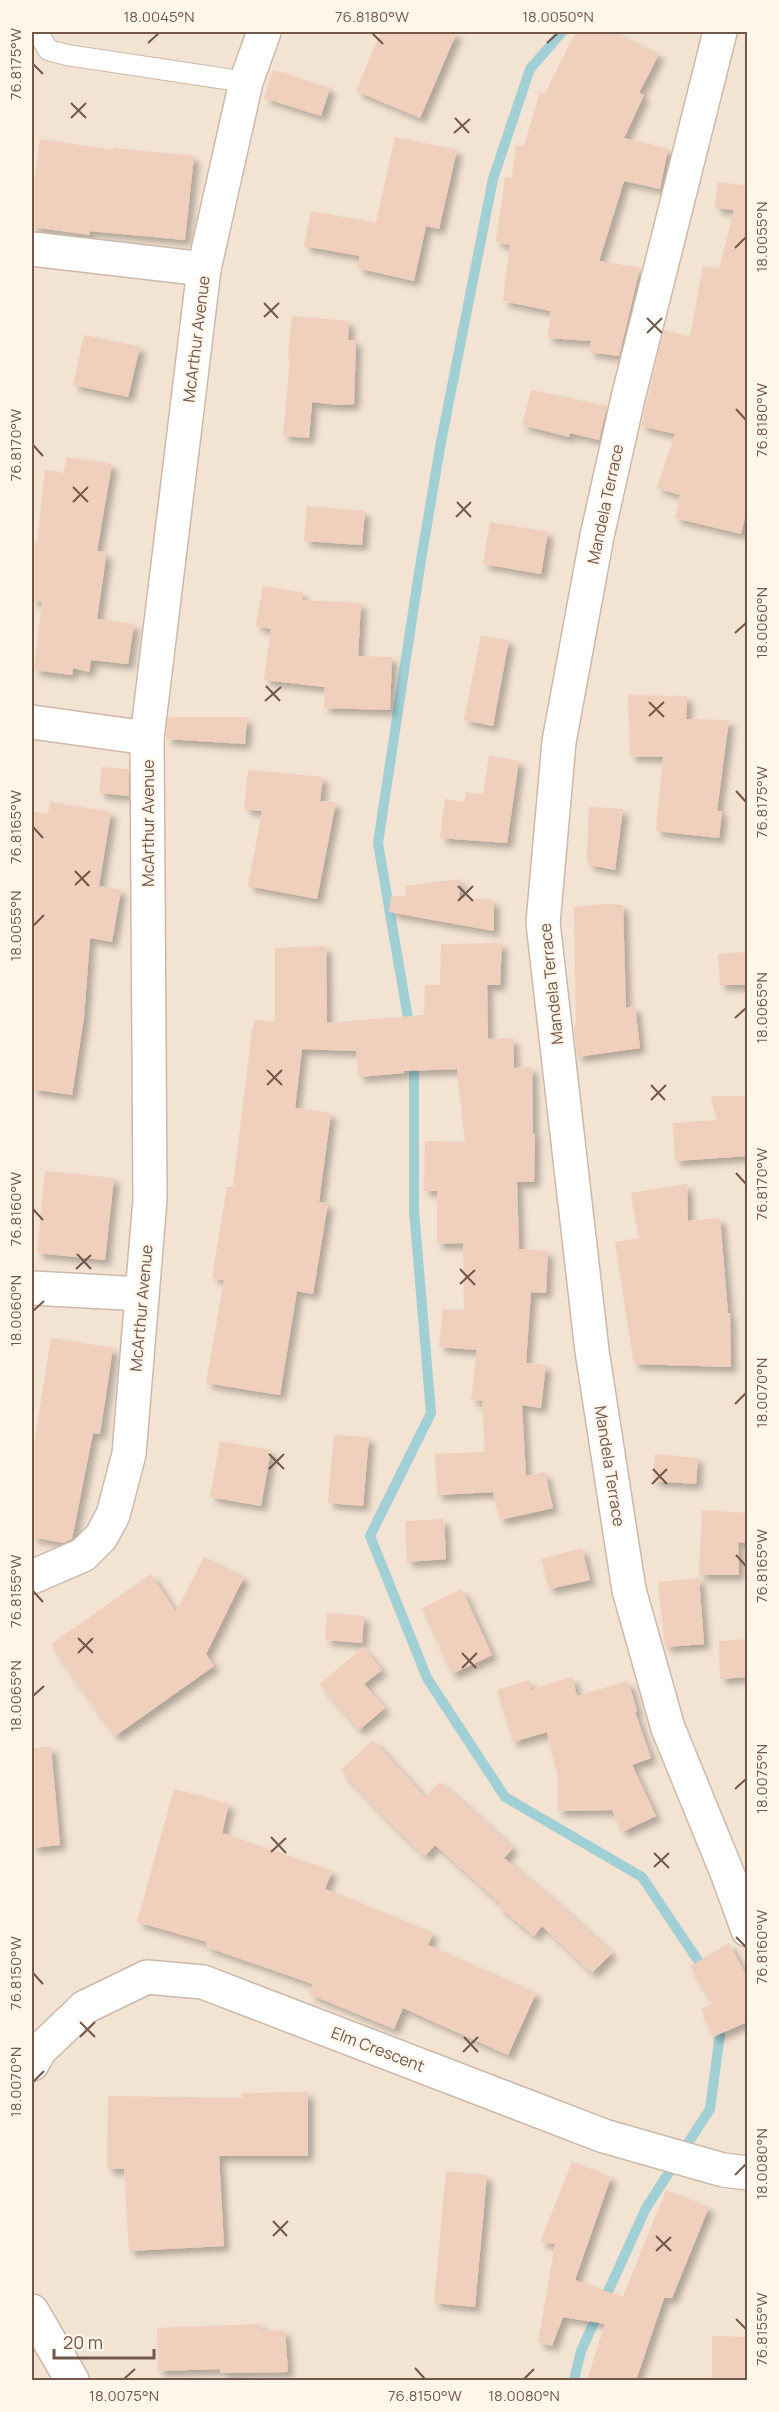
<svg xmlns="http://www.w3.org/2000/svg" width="779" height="2412" font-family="Manrope,sans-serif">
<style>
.residential{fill:#f3e3d2}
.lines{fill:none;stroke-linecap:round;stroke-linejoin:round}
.stream{stroke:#a0cfd5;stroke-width:10}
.building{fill:#f0cfbc;filter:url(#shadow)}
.lane-casing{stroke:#ccb9ab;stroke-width:22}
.street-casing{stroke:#ccb9ab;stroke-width:36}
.lane{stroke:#fff;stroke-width:20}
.street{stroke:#fff;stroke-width:33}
.ticks{fill:none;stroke:#73584a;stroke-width:2}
.labels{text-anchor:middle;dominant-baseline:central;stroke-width:4.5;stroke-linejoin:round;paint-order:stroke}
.street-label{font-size:16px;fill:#73584a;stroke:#fef6ea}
.neatline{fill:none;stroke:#73584a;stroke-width:2}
.ticks-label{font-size:15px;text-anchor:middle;fill:#73584a}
</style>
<defs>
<filter id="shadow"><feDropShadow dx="5.5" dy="5.5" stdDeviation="3" flood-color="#0004"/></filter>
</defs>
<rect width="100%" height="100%" fill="#fbf1e4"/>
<rect class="residential" x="32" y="32" width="715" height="2348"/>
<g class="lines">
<g class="stream">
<polyline points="410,1030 378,843 420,566 441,442 493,179 530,69 562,32"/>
<polyline points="414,1057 414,1211 431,1413 370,1536 427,1678 505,1797 642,1877 705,1971"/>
<polyline points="574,2380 581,2351 646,2208 710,2109 722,2019"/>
</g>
</g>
<g class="building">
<polygon points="381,32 457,32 420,118 356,91"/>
<polygon points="576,32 615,32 659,54 639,93 644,95 624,138 668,149 660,189 624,181 599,261 640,268 619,356 589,352 591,341 547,338 551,311 503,301 510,245 496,242 505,177 512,178 516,145 524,146 540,92 545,94"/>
<polygon points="273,70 330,88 321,116 264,98"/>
<polygon points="395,137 457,150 439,229 426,226 414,281 357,268 360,256 304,246 311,211 376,223"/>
<polygon points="40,139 113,150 114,148 194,156 185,240 90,231 90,235 32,227 32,197"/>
<polygon points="718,182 747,186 747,509 741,534 675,518 680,495 657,488 675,434 641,426 664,330 690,337 703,266 719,269 734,210 715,208"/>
<polygon points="292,316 349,321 348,340 356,340 354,404 338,405 312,402 309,438 283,436 290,360 288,360"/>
<polygon points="84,335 140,347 128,397 73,385"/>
<polygon points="531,390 607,406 599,440 570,433 569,437 522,425"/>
<polygon points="67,457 112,464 97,551 105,552 106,557 97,619 134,624 128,664 91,660 89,672 73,668 72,675 34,670 42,602 32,601 32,542 37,543 45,470 64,473"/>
<polygon points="307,506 365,511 362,545 304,541"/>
<polygon points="490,522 548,532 541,574 483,564"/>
<polygon points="263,586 303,593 302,600 361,603 358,656 392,657 390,710 324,708 325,687 264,680 271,629 256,626"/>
<polygon points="481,636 509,640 493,726 464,720"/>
<polygon points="628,695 687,696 686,719 729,720 717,811 722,811 719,838 656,831 663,757 630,756"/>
<polygon points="168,717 247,717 245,744 166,739"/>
<polygon points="489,756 519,761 507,843 440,838 445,799 464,802 466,792 483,795"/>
<polygon points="102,767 128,769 129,796 99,793"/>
<polygon points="248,770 323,777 320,801 336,802 317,899 248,886 262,811 244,809"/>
<polygon points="50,802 111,812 99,886 121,890 112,942 90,938 84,1017 72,1095 32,1089 32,811 48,814"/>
<polygon points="589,807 623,809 615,870 589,865 587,858"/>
<polygon points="460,879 459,898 494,900 494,931 389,912 391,896 406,896 405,886"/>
<polygon points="605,904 623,905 626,1008 635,1006 640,1048 577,1057 574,1026 576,1025 574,907"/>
<polygon points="502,943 500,985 487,985 488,1039 513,1038 514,1068 532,1067 533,1133 535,1133 534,1182 517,1182 519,1249 548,1251 546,1293 531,1292 526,1363 546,1365 541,1408 522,1405 526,1476 545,1472 553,1508 500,1520 493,1492 437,1495 435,1454 485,1452 482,1401 471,1400 477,1350 439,1347 443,1309 464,1310 463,1243 437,1244 437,1191 424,1191 425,1141 465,1142 457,1069 404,1071 404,1073 359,1077 356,1051 302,1049 295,1108 331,1113 319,1202 328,1203 313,1294 297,1291 280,1395 206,1383 224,1280 212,1278 227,1187 233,1187 252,1030 255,1020 275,1022 275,948 326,946 327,1023 424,1015 425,985 440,985 441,944"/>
<polygon points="747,952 747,985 720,985 718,954"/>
<polygon points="711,1096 747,1096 747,1156 675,1161 673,1123 717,1120"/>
<polygon points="45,1171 114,1178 105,1260 37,1253"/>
<polygon points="687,1184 688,1221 720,1218 728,1313 730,1313 731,1367 634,1364 615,1242 639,1238 631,1193"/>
<polygon points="51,1338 113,1348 100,1434 93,1433 72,1539 63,1543 32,1537 32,1458"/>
<polygon points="334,1435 369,1437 363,1506 328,1503"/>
<polygon points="220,1441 271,1450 261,1506 210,1497"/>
<polygon points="655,1454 698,1458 696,1484 653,1481"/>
<polygon points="702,1510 747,1513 747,1543 738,1542 739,1575 699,1575"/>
<polygon points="444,1519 446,1559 407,1562 405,1521"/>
<polygon points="582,1548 590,1580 549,1589 541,1559"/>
<polygon points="204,1557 244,1577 206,1654 214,1666 115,1736 51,1644 151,1574 176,1612"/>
<polygon points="699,1578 704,1644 665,1647 658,1582"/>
<polygon points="462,1589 492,1655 452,1674 422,1608"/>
<polygon points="327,1613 364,1616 362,1643 325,1640"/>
<polygon points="747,1639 747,1677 720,1679 719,1641"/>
<polygon points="363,1647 382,1670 364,1684 385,1708 359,1730 320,1684"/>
<polygon points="572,1677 577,1696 628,1681 637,1711 635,1712 651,1758 632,1765 656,1816 622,1832 612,1810 558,1811 558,1777 547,1732 513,1742 497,1690 529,1680 531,1690"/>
<polygon points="373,1740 425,1797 440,1782 513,1848 504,1858 559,1905 612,1953 592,1973 542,1926 534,1936 499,1907 501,1904 435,1845 425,1856 387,1820 341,1770"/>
<polygon points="51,1747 60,1845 32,1848 32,1748"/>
<polygon points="174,1789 229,1804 222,1833 332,1871 325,1889 433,1933 428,1945 536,1993 508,2055 403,2008 394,2029 309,1994 313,1984 206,1947 207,1942 137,1922"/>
<polygon points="729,1943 747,1977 747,2022 713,2037 701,2009 712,2004 690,1966"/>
<polygon points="308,2092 308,2156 219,2156 224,2246 129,2251 124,2169 107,2169 108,2096 242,2098 241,2093"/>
<polygon points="572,2162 611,2177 575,2280 623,2297 666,2190 709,2207 672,2298 664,2298 636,2380 587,2380 605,2324 563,2317 552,2346 538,2342 555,2244 540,2242"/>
<polygon points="446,2171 487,2175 475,2307 434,2303"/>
<polygon points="261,2324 261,2331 285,2330 288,2372 221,2373 220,2369 158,2371 157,2328"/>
<polygon points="712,2336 747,2337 747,2380 712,2380"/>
</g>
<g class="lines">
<g class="lane-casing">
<polyline id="lane" points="38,32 48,50 67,55 246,82"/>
</g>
<g class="street-casing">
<g id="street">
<polyline points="720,32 628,398 597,536 559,742 543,923 592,1351 629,1590 668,1728 728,1875 748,1930"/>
<polyline points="32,249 204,269"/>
<polyline points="32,722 147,738"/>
<polyline points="32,1288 142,1294"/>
<polyline points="32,1577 83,1555 101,1537 113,1515 129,1454 150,1199 147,738 204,269 246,82 264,32"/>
<polyline points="32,2064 40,2050 85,2007 147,1977 203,1982 604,2136 723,2170 748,2173"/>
<polyline points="32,2311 72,2380"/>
</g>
</g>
<use href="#lane" class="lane"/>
<use href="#street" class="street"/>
</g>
<path class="ticks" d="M372 33 383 44M148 43 159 33M547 43 558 33M33 64 43 74M71 103 86 118M71 118 86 103M455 118 469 133M454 133 470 119M735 248 746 237M264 303 278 318M264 317 279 303M647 318 662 333M647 333 662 318M736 409 746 420M33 445 43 456M73 487 88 502M73 502 88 487M457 502 471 517M456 517 471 502M735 633 746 623M266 686 280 701M265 701 281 687M649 702 664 717M649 716 664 702M736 791 746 802M33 827 43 838M75 871 89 886M75 885 90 871M458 886 473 901M458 901 473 886M33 926 44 915M735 1018 746 1008M267 1070 282 1085M267 1085 282 1070M651 1085 665 1100M651 1100 666 1085M736 1173 746 1184M33 1209 43 1220M77 1254 91 1269M76 1269 91 1255M460 1269 475 1285M460 1284 475 1270M33 1311 44 1301M735 1404 746 1393M269 1454 284 1469M269 1469 284 1454M653 1469 667 1484M652 1484 667 1469M736 1555 746 1566M33 1591 43 1602M78 1638 93 1653M78 1653 93 1638M462 1653 476 1668M462 1668 477 1653M33 1696 44 1686M735 1789 746 1779M271 1837 286 1853M271 1852 286 1838M654 1853 669 1868M654 1867 669 1853M736 1937 746 1947M33 1973 43 1984M80 2022 95 2037M80 2037 95 2022M464 2037 478 2052M463 2052 478 2037M33 2082 44 2071M735 2175 746 2164M273 2221 287 2236M273 2236 288 2221M656 2236 671 2251M656 2251 671 2237M736 2319 746 2329M415 2368 425 2379M124 2379 135 2369M524 2379 534 2369"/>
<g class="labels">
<g class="street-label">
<text transform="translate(196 339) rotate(-83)">McArthur Avenue</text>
<text transform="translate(605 504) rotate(-78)">Mandela Terrace</text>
<text transform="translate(148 823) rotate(-90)">McArthur Avenue</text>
<text transform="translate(551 984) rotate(-96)">Mandela Terrace</text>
<text transform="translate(141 1308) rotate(-85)">McArthur Avenue</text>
<text transform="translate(610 1466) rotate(81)">Mandela Terrace</text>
<text transform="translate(378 2049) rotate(21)">Elm Crescent</text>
</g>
</g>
<rect width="779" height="2412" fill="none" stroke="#fef6ea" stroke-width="66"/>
<path d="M54 2349v9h100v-9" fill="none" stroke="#73584a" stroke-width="3"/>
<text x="63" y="2349" font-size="18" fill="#73584a" stroke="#fef6ea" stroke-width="4.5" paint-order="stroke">20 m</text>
<rect x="33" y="33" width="713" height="2346" class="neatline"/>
<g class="ticks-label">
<text x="159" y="22">18.0045°N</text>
<text x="372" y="22">76.8180°W</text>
<text x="558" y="22">18.0050°N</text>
<text transform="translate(16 64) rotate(-90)" y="5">76.8175°W</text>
<text transform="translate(762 237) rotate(-90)" y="5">18.0055°N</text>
<text transform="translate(762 420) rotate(-90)" y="5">76.8180°W</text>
<text transform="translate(16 445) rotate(-90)" y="5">76.8170°W</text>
<text transform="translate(762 623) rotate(-90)" y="5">18.0060°N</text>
<text transform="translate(762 802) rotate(-90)" y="5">76.8175°W</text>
<text transform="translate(16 827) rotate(-90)" y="5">76.8165°W</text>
<text transform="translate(16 926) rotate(-90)" y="5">18.0055°N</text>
<text transform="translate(762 1008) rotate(-90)" y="5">18.0065°N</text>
<text transform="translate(762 1184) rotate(-90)" y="5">76.8170°W</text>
<text transform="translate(16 1209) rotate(-90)" y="5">76.8160°W</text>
<text transform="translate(16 1311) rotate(-90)" y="5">18.0060°N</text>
<text transform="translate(762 1393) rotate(-90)" y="5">18.0070°N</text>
<text transform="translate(762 1566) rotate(-90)" y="5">76.8165°W</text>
<text transform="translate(16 1591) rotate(-90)" y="5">76.8155°W</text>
<text transform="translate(16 1696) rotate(-90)" y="5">18.0065°N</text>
<text transform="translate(762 1779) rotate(-90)" y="5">18.0075°N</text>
<text transform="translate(762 1947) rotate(-90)" y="5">76.8160°W</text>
<text transform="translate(16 1973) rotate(-90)" y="5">76.8150°W</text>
<text transform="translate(16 2082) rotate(-90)" y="5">18.0070°N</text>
<text transform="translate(762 2164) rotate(-90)" y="5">18.0080°N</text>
<text transform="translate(762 2329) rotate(-90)" y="5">76.8155°W</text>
<text x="124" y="2401">18.0075°N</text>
<text x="425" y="2401">76.8150°W</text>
<text x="524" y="2401">18.0080°N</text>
</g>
</svg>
